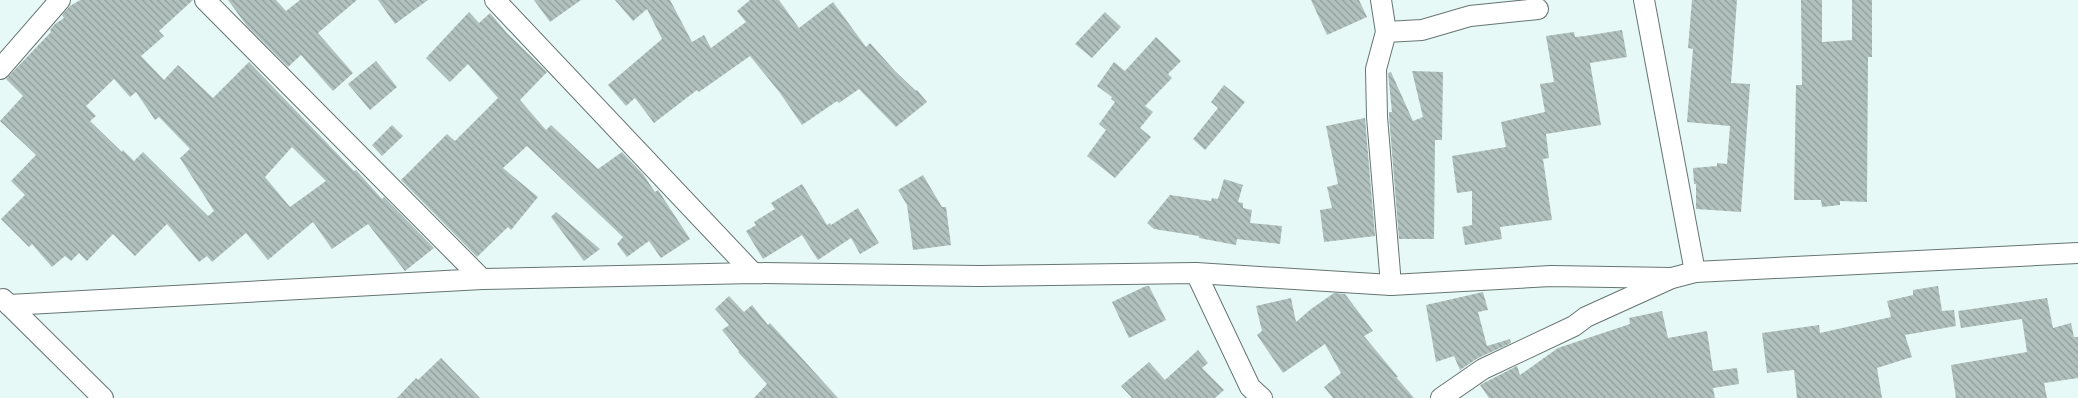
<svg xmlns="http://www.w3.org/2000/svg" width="2078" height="398" font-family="Georgia,serif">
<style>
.building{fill:url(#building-back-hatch);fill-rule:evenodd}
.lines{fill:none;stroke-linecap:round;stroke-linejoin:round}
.street-casing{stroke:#667572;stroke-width:22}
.street{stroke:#fff;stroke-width:20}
</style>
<defs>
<pattern id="building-back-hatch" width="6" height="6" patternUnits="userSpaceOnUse" patternTransform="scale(1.25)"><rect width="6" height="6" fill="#b1c1be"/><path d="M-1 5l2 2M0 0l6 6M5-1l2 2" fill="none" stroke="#909d9b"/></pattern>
</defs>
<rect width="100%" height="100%" fill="#e7f9f6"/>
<g class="building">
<path d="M80 0H193L159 31 164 36 141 56 164 80 178 65 213 98 249 62 354 171 356 170 382 199 384 197 434 248 405 271 368 224 332 249 313 222 268 260 246 233 212 262 207 256 199 262 167 224 135 256 113 234 87 261 79 253 71 261 65 256 52 267 32 244 29 247 1 219 25 195 11 181 36 155 0 121 23 96 6 79 51 32 50 30 55 24 64 18 62 15 70 6ZM114 79 130 97 136 92 155 120 159 117 190 149 180 158 214 211 208 216 143 152 134 161 123 150 122 152 90 121 96 116 86 106ZM292 147 326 181 290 207 265 177Z"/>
<polygon points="228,0 276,0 286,11 300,0 357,0 318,33 353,73 333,91 301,55 288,67 247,26"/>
<polygon points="378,0 428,0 395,24"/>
<polygon points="534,0 581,0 550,22"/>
<polygon points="615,0 670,0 692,42 704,35 711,48 746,22 737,11 750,0 779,0 799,28 833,2 866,47 870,43 895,71 916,91 917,90 927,102 896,127 859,89 839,103 837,101 802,125 780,93 750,56 699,92 697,90 654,123 635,98 626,106 608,85 662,39 647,9 633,21"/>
<polygon points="1311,0 1359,0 1367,17 1327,35"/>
<polygon points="1692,0 1737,0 1731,83 1750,84 1741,212 1696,209 1696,184 1694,184 1693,168 1717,166 1717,163 1727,164 1730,126 1687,122 1693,49 1688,48"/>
<polygon points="1801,0 1822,0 1822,42 1852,40 1852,0 1872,0 1872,57 1868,57 1867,202 1840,201 1840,205 1822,207 1821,200 1794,200 1796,85 1802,85"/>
<polygon points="469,12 479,23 490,13 507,33 547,72 520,100 546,130 551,125 598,169 622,152 643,174 655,192 658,190 690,239 661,258 649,241 627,257 617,244 623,237 527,146 503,168 538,197 511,230 508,227 477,257 401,180 447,134 455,141 498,98 468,64 450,82 426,58"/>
<polygon points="1105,12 1121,27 1092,58 1075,44"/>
<polygon points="1622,30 1627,57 1590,63 1601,125 1546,134 1549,158 1543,159 1552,220 1500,227 1502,239 1465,245 1462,227 1472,225 1472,191 1457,193 1452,156 1506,147 1501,122 1545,112 1540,84 1554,82 1546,36 1574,32 1575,37 1585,36"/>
<polygon points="1156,37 1181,61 1168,74 1172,78 1145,106 1153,112 1140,128 1151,137 1115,178 1087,156 1106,130 1099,124 1115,102 1111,99 1112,97 1097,86 1114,62 1125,71"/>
<polygon points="376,61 397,87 370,110 348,84"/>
<polygon points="1412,71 1443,72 1442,140 1435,140 1434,239 1399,239 1389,116 1389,112 1392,112 1388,73 1391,72 1413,121 1423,117"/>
<polygon points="1224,85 1245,102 1205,150 1193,139 1218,108 1211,102"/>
<polygon points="1365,118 1375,236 1324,242 1320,210 1332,208 1327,187 1338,184 1326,126"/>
<polygon points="392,125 403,136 382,156 372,145"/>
<polygon points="923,175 942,207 946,207 951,245 913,250 907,205 898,190"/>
<polygon points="1224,179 1243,185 1238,202 1243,203 1243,208 1252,210 1250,223 1282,226 1280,244 1237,239 1236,245 1199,238 1199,236 1154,229 1147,223 1170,195 1211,201 1212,198 1218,199"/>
<polygon points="802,184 827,225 830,223 831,225 858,208 879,243 860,254 851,238 818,260 802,235 763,259 746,231 756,225 754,222 775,209 771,203"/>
<polygon points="556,212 600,249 584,261 551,217"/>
<polygon points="1146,286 1149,286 1166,320 1129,338 1112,302"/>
<polygon points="1938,286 1942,311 1954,310 1956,326 1905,335 1912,357 1877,368 1882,398 1797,398 1794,370 1767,373 1762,333 1819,325 1820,333 1891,317 1887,301 1913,295 1913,290"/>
<polygon points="1483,292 1488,310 1478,312 1487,346 1510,339 1511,343 1478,358 1460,370 1454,356 1436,362 1426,305"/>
<polygon points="1334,293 1345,294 1373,331 1364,336 1398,377 1396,377 1414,398 1333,398 1324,387 1341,373 1325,344 1283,373 1257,335 1262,331 1256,306 1291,298 1296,322 1311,309"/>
<polygon points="729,296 744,312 752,305 768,325 770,323 838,398 754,398 767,384 738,352 739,351 722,330 729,325 715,309"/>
<polygon points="2047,298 2053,328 2071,323 2074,337 2078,337 2078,378 2044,383 2047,398 1956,398 1951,365 2027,352 2022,319 1961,328 1958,311"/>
<polygon points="1662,311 1668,338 1707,331 1713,371 1737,368 1739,384 1713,388 1715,398 1489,398 1480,385 1517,366 1520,375 1558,348 1630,324 1629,318"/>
<polygon points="1198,350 1208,363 1202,368 1224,390 1215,398 1132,398 1121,386 1149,362 1165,380"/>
<polygon points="441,358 480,398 397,398 416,378 418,380"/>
</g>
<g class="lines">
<g class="street-casing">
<g id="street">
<polyline points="205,0 482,279"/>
<polyline points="495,0 753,273"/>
<polyline points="1381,0 1386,32 1376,69 1377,117 1391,285"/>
<polyline points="1644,0 1695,272"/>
<polyline points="1386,32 1422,30 1470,16 1538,9"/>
<polyline points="0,69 60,0"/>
<polyline points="1196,273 1250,387 1262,398"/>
<polyline points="3,299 103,398"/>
<polyline points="9,305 482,279 753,273 979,276 1196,273 1391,285 1551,276 1672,278"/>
<polyline points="1441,398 1483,369 1574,326 1586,317 1672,278 1695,272 2078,253"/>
</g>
</g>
<use href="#street" class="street"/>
</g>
</svg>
